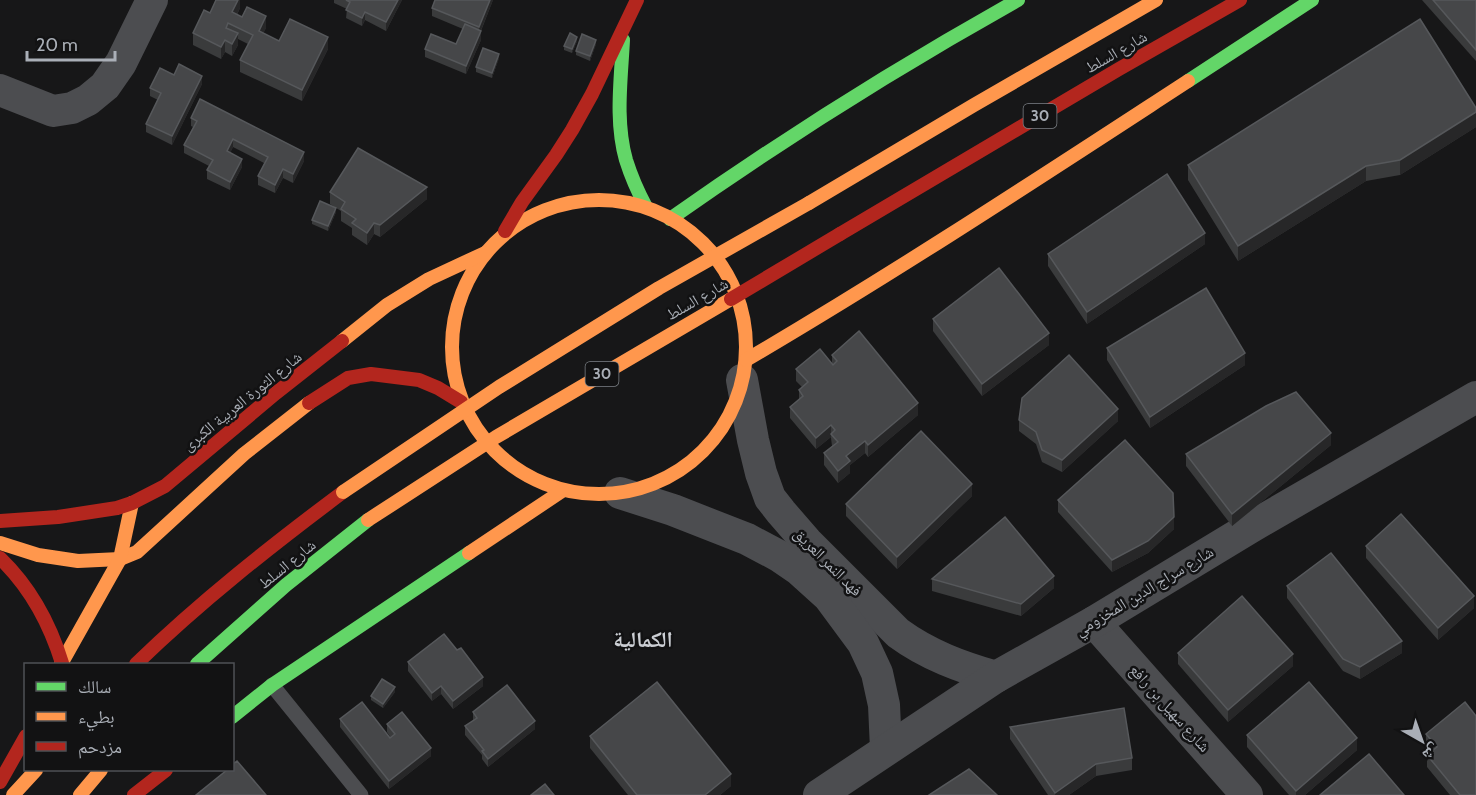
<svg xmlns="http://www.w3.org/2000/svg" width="1476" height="795" font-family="Cabin,'Noto Naskh Arabic',sans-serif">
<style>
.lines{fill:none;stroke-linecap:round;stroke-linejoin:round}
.lane{stroke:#4c4d50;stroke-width:15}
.street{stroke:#4c4d50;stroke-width:32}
.fast{stroke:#63d668;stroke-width:14}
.slow{stroke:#ff974d;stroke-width:14}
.jam{stroke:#b3261e;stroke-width:14}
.slow-bridge{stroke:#ff974d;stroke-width:14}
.jam-bridge{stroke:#b3261e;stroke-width:14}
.wall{fill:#3a3b3c}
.shaded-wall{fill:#272728}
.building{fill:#464749;stroke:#56585b;stroke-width:1.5}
.labels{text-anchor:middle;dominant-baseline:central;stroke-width:5;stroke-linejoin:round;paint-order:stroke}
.shield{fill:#121213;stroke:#7c8086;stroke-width:1.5}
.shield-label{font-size:15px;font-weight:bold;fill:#aaafb7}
.street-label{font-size:16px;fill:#aaafb7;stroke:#121213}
.district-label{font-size:22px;font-weight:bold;fill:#cbced3;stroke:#121213}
</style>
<rect width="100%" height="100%" fill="#171718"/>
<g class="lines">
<polyline class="lane" points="272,685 361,795"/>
<g class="street">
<polyline points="0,90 53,111 72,108 88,100 105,86 121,63 152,0"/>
<path d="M742 380 753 440 761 473 770 498 781 512 807 542 898 633C928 655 961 667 996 677"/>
<polyline points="620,493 673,510 747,539 779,556 798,569 829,597 863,643 877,673 884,705 886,749"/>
<polyline points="1094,622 1247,795"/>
<polyline points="819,795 996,677 1094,622 1251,527 1476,397"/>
</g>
<g class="fast">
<path d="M623 40C621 80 615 121 626 160 631 176 638 192 646 207"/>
<polyline points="1188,81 1312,0"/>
<path d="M670 219C782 140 898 67 1018 0"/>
<polyline points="197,664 286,585 368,520"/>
<polyline points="232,717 272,685 469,553"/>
</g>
<g class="slow">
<circle cx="599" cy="347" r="147"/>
<polyline points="809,203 974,105 1156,0"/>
<polyline points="342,341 387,305 429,279 485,253"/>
<path d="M746 360C896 272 1042 176 1188 81"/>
<polyline points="0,543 38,555 78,561 120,559 137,552 244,454 309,403"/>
<polyline points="469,553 562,491"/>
<polyline points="61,664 120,559 132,503"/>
<polyline points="13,795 36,770"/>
<polyline points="80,795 101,770"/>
</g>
<g class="jam">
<polyline points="505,231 522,202 556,155 572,130 592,94 637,0"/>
<polyline points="840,234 1119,69 1240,0"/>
<polyline points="309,403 348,378 371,374 419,380 438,388 461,402"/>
<polyline points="0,521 58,517 117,508 132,503 165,486 276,393 342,341"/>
<path d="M0 558C30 587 50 624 62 663"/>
<path d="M136 664C201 601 271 546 343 492"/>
<polyline points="0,782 26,736"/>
<polyline points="134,795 166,770"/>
</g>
<g class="slow-bridge">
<polyline points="343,492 499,387 659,288 809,203"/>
<polyline points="368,520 496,437 731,299"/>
</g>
<polyline class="jam-bridge" points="731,299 840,234"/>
</g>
<g class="wall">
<polygon points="240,0 240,8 237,15 266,28 263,33 279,41 328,49 302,101 240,72 240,60 248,44 238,39 238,45 232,56 225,52 221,59 193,45 193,33 210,13"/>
<polygon points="334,0 402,0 386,31 365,20 362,26 346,18 347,9 334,3"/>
<polygon points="493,0 481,31 481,40 466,74 425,57 425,49 456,44 463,29 432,16 432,8"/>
<polygon points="1422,0 1476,0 1476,61"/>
<polygon points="577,41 572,53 564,50 564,46"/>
<polygon points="596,44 590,61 576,55 576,51"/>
<polygon points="499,58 492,78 476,72 476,67"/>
<polygon points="174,75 202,84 172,145 146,132 146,124 158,100 150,96 150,88"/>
<polygon points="1476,108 1476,127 1400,175 1366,181 1238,261 1188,180 1188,165"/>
<polygon points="191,118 304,161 293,183 283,178 275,193 258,185 258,176 264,163 233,147 230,153 242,167 230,190 207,179 207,170 209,166 184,153 184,145 193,127 191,126"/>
<polygon points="330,192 427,199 380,237 374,234 367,245 352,235 352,228 341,221 341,211 330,204"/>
<polygon points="336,212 328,231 312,224 312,220"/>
<polygon points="1205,244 1087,324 1048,266 1048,254"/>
<polygon points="933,319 1049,345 982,396 933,331"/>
<polygon points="1107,348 1245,365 1150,428 1107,360"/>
<polygon points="832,355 918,415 868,457 865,453 850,465 850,473 838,483 824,465 824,453 832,446 831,438 831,437 816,449 790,418 790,407 799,400 799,390 802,387 796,381 796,369 832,364"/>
<polygon points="1019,420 1118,421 1062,472 1042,462 1036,444 1019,431"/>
<polygon points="1331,445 1232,526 1186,466 1186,454"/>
<polygon points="972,496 897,569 846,516 846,504"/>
<polygon points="1058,500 1174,529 1148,553 1112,572 1058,512"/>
<polygon points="1366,546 1474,608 1438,640 1366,558"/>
<polygon points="932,579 1054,588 1021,616 932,591"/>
<polygon points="1287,586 1402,653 1360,679 1343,671 1287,598"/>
<polygon points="1178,653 1293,666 1228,722 1178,664"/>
<polygon points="408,662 483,686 453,709 441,694 432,701 408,671"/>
<polygon points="395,692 383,708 371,700 371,696"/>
<polygon points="473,712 535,729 488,767 482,759 482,755 465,735 465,726 473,721"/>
<polygon points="340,719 390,738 391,738 387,732 387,724 431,756 389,789 340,727"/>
<polygon points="1010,727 1132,758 1132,770 1096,776 1069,795 1048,795 1010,739"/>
<polygon points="1426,734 1476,795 1450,795 1427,767 1427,755 1431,752 1426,746"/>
<polygon points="1247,735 1357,750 1305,795 1289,795 1247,747"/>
<polygon points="590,736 731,786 720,795 628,795 590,748"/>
</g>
<g class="shaded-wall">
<polygon points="238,0 240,0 240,8 232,24 232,12"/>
<polygon points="398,0 402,0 386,31 386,22"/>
<polygon points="490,0 493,0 479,35 479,27"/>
<polygon points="365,12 365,20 362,26 362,18"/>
<polygon points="266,16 266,28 259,43 259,31"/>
<polygon points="481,31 481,40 466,74 466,66"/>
<polygon points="238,33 238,45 232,56 232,44"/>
<polygon points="328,37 328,49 302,101 302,90"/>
<polygon points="577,37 577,41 572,53 572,49"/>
<polygon points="225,40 225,52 221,59 221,47"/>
<polygon points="596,40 596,44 590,61 590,56"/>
<polygon points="499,54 499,58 492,78 492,73"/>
<polygon points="202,76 202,84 172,145 172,136"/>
<polygon points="1476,112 1476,127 1400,175 1400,160"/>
<polygon points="233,139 233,147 227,159 227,151"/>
<polygon points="304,152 304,161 293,183 293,174"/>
<polygon points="242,159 242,167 230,190 230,182"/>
<polygon points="1366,166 1366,181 1238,261 1238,246"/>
<polygon points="283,169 283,178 275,193 275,185"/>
<polygon points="427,187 427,199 380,237 380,225"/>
<polygon points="336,208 336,212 328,231 328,226"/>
<polygon points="374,223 374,234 367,245 367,233"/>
<polygon points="1205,233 1205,244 1087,324 1087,312"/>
<polygon points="1049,333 1049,345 982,396 982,384"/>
<polygon points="1245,353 1245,365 1150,428 1150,417"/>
<polygon points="918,403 918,415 868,457 868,445"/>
<polygon points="1118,409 1118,421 1062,472 1062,460"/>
<polygon points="831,425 831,437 816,449 816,438"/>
<polygon points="1331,433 1331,445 1232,526 1232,514"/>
<polygon points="865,441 865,453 850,465 850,473 838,483 838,471 846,456"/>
<polygon points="972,484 972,496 897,569 897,557"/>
<polygon points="1174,517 1174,529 1148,553 1112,572 1112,560"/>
<polygon points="1054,576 1054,588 1021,616 1021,604"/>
<polygon points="1474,596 1474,608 1438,640 1438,628"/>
<polygon points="1402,641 1402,653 1360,679 1360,667"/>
<polygon points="1293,654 1293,666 1228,722 1228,710"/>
<polygon points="483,677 483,686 453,709 453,701"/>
<polygon points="441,686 441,694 432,701 432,693"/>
<polygon points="395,687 395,692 383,708 383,704"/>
<polygon points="535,721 535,729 488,767 488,759"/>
<polygon points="1357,738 1357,750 1305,795 1296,795 1296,791"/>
<polygon points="431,748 431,756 389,789 389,781"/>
<polygon points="1096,764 1096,776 1069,795 1055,795 1055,793"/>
<polygon points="731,774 731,786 720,795 705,795"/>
</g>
<g class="building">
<polygon points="216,0 238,0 232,12 242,17 247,7 266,16 259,31 279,41 290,19 328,37 302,90 240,60 253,35 228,23 226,28 238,33 232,44 225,40 221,47 193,33 204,10 210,13"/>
<polygon points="346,0 398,0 386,22 365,12 362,18 346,10 350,2"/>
<polygon points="435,0 490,0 479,27 432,8"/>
<polygon points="1433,0 1476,0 1476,50"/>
<polygon points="1420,19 1476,108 1476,112 1400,160 1366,166 1238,246 1188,165"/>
<polygon points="465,24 481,31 466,66 425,49 431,34 456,44"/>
<polygon points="570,33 577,37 572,49 564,46"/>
<polygon points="582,34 596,40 590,56 576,51"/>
<polygon points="483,48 499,54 492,73 476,67"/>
<polygon points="179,64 202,76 172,136 146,124 161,93 150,88 160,68 174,75"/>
<polygon points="200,99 304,152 293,174 283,169 275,185 258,176 268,157 233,139 227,151 242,159 230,182 207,170 213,160 184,145 197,121 191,118"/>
<polygon points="358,148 427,187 380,225 374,223 367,233 352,223 356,219 341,209 345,202 330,192"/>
<polygon points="1167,174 1205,233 1087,312 1048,254"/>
<polygon points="320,201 336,208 328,226 312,220"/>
<polygon points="999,268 1049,333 982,384 933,319"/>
<polygon points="1206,288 1245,353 1150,417 1107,348"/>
<polygon points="859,331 918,403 868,445 865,441 846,456 850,461 838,471 824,453 838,442 831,434 835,430 831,425 816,438 790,407 803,396 799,390 808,382 796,369 820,349 833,365 837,361 832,355"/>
<polygon points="1069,355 1118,409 1062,460 1042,450 1036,432 1019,420 1022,398"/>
<polygon points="1296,392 1331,433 1232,514 1186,454 1266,406"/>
<polygon points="921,431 972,484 897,557 846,504"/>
<polygon points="1125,440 1173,493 1174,517 1148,541 1112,560 1058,500"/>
<polygon points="1401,514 1474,596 1438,628 1366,546"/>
<polygon points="1005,517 1054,576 1021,604 932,579"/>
<polygon points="1331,553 1402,641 1360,667 1343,659 1287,586"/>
<polygon points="1242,596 1293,654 1228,710 1178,653"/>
<polygon points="444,634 457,650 461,648 483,677 453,701 441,686 432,693 408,662"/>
<polygon points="382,679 395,687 383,704 371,696"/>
<polygon points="657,682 731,774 705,795 637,795 590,736"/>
<polygon points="1309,682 1357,738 1296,791 1247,735"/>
<polygon points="507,685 535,721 488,759 482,751 484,750 465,726 477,718 473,712"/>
<polygon points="362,702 390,738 395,734 387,724 402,712 431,748 389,781 340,719"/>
<polygon points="1465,702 1476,716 1476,795 1460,795 1427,755 1437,747 1426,734"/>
<polygon points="1124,708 1132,758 1096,764 1055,793 1010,727"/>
<polygon points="1369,754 1404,795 1320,795"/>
<polygon points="237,761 266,795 196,795 227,770 232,770 232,765"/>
<polygon points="969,769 997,795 929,795"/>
<polygon points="545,784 554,795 531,795"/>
</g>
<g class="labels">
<g class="shield">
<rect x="1023.5" y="104" width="33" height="24" rx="4.5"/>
<rect x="585.5" y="362" width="33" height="24" rx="4.5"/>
</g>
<g class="shield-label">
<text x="1040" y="116">30</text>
<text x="602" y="374">30</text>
</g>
<g class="street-label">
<text transform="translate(1116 52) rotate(-30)">شارع السلط</text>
<text transform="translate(697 299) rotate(-30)">شارع السلط</text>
<text transform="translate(242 401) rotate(-39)">شارع الثورة العربية الكبرى</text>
<text transform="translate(828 562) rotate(45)">فهد النمر العريق</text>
<text transform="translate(287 564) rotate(-39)">شارع السلط</text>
<text transform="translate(1144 591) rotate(-31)">شارع سراج الدين المخزومي</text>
<text transform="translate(1170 708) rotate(48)">شارع سهيل بن رافع</text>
</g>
<g class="district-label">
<text x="643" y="639">الكمالية</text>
</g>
</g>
<rect x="24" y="663" width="210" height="108" fill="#121213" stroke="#4f5155" stroke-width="1.5"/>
<rect x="36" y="682" width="30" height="9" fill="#63d668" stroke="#4f5155" stroke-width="1.5"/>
<text x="78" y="693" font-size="18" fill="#aaafb7">سالك</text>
<rect x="36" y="712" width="30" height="9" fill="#ff974d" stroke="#4f5155" stroke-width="1.5"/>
<text x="78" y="723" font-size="18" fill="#aaafb7">بطيء</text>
<rect x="36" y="742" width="30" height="9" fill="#b3261e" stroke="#4f5155" stroke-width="1.5"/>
<text x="78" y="753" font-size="18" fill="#aaafb7">مزدحم</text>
<g transform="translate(1422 741) rotate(140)" stroke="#121213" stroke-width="4.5" paint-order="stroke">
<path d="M0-4.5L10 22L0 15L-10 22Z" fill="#aaafb7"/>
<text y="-9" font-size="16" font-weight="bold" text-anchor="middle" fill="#aaafb7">ش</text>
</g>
<path d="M27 51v9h88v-9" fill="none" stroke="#aaafb7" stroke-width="3"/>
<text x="36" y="51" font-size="18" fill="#aaafb7" stroke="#121213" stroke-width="4.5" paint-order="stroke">20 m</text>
</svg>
